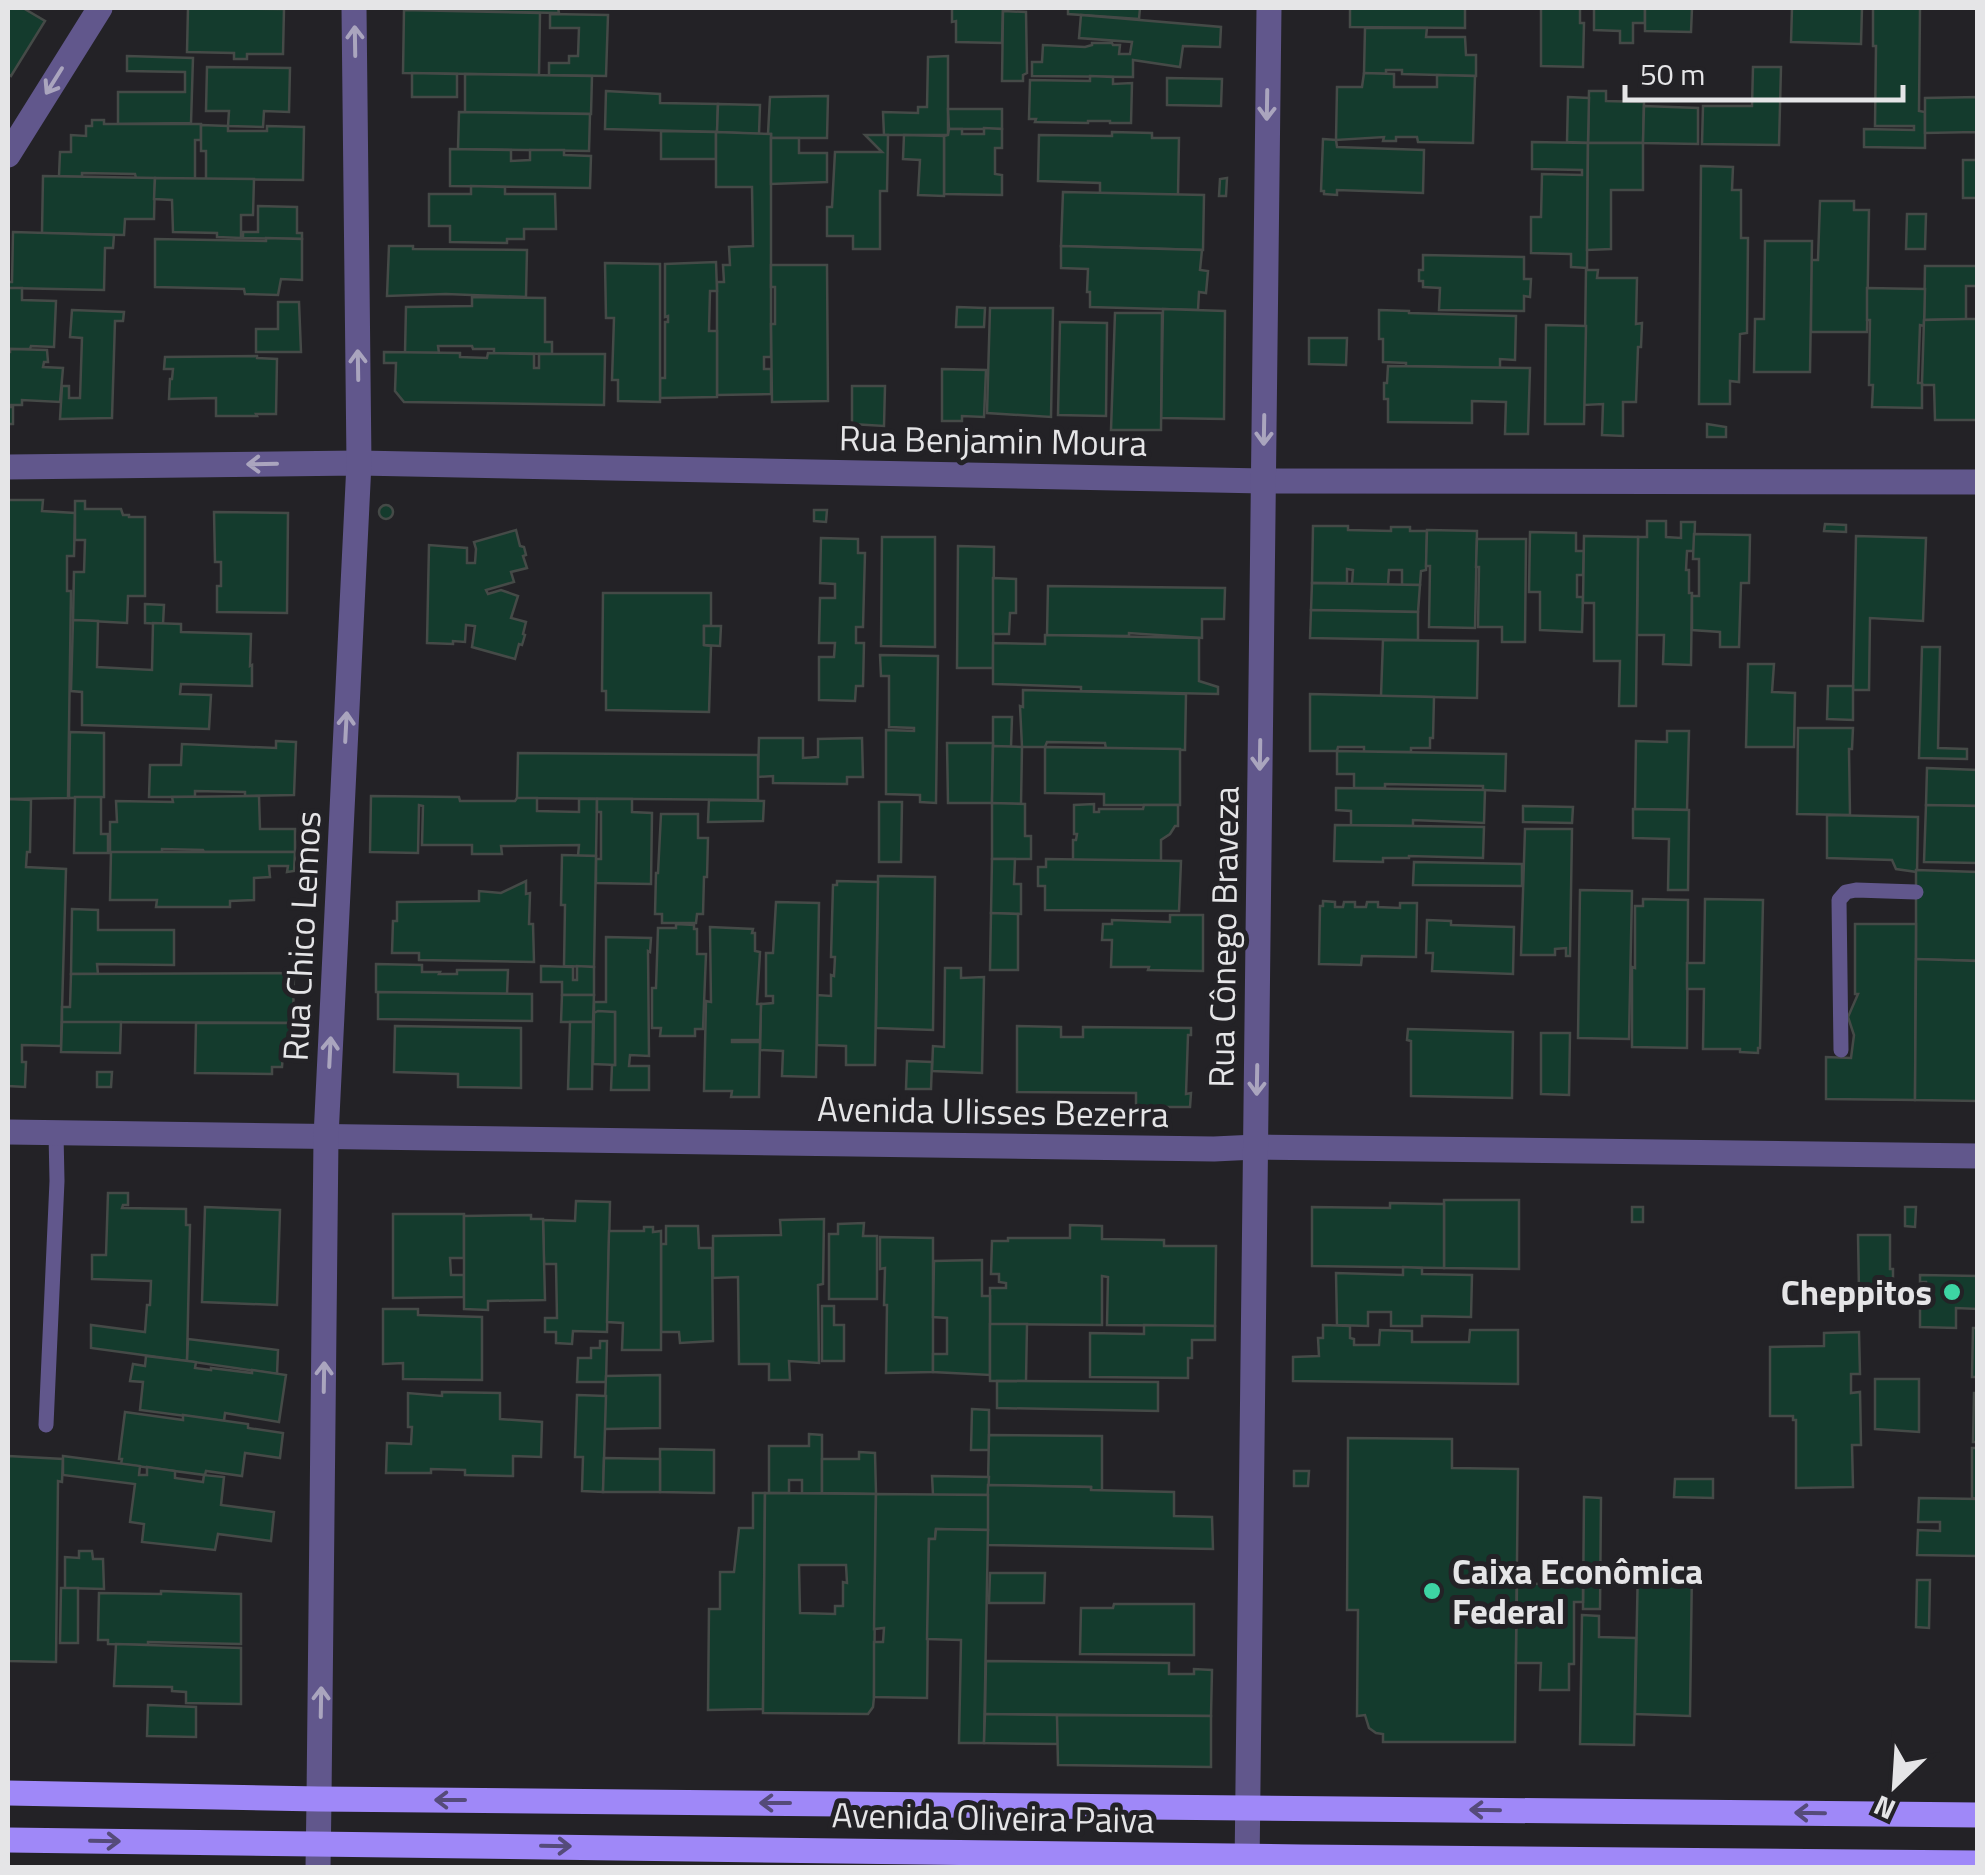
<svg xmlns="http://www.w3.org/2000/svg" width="1985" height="1875" font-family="'Titillium Web',sans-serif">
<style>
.building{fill:#143b2d;stroke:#454a47;stroke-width:2.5;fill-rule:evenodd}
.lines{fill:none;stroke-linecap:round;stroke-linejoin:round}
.service{stroke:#61578c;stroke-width:15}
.minor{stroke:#61578c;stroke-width:25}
.tertiary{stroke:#61578c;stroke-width:25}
.primary{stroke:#9f88f8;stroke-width:25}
.oneway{stroke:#aaa5be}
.oneway2{stroke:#554b7a}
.poi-dot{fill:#3dd4a3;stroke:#232226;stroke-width:4}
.labels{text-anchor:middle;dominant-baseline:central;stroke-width:10;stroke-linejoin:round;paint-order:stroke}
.street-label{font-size:35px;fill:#e5e5e7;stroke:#232226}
.poi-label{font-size:35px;font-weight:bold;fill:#e5e5e7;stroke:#232226;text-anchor:end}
</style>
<rect width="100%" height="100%" fill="#232226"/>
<g class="building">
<polygon points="8,8 23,8 45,21 11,76 8,74"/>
<polygon points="188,8 284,9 283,54 247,54 247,59 234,59 234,53 187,52"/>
<polygon points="458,8 558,8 559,13 458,11"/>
<polygon points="952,8 1003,8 1002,43 956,42 956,21 952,22"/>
<polygon points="1068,8 1140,8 1139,19 1068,14"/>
<polygon points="1350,8 1465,8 1465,28 1350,27"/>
<polygon points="1541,8 1580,8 1580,23 1584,23 1583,67 1541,66"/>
<polygon points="1594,8 1645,8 1645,23 1633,23 1633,43 1620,43 1620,31 1594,30"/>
<polygon points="1645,8 1692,8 1691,32 1645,31"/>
<polygon points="1792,8 1862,8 1861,44 1791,42"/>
<polygon points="1873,8 1920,8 1919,111 1925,112 1925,148 1864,147 1864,129 1914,130 1914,126 1875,126 1876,46 1873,46"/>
<polygon points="404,10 540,13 539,75 403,73"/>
<polygon points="1003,11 1026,12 1027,73 1023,75 1023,81 1002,81"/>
<polygon points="550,14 608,15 606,76 549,75 549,63 569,63 569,56 578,56 579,28 550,28"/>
<polygon points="1081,15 1221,27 1220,47 1183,46 1180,67 1133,60 1133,77 1032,76 1032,62 1042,62 1043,45 1085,47 1092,45 1092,43 1112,43 1113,45 1120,45 1119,54 1130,54 1132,42 1079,38"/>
<polygon points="1365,28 1427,28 1426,37 1465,37 1466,55 1476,55 1476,76 1402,74 1402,70 1386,70 1386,74 1364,73"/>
<polygon points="127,56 193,58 191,123 118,124 118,92 185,92 185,72 127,71"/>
<polygon points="948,56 948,135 884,135 883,112 918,113 918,107 927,107 928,57"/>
<polygon points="207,67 290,68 289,112 264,111 263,127 228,126 229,111 206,111"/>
<polygon points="1753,67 1781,67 1779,145 1702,144 1703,106 1752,106"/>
<polygon points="412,73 457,74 457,97 412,97"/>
<polygon points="1364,73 1394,74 1394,87 1437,87 1437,75 1475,76 1473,143 1418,142 1417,137 1396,137 1396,141 1383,141 1384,137 1336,140 1337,87 1362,87"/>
<polygon points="465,74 592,76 591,114 465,112"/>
<polygon points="1090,76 1113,77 1113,84 1132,83 1131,123 1110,123 1110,121 1088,121 1088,123 1035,122 1036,119 1029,119 1030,80 1090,81"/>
<polygon points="1167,78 1222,79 1221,106 1167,105"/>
<polygon points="606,91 660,94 660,103 718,104 717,132 605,129"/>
<polygon points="1589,91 1606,91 1606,101 1644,102 1643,143 1588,143"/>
<polygon points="828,96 827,138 771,138 771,134 768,134 770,97"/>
<polygon points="1568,97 1589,98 1588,143 1567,142"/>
<polygon points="1978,97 1978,198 1963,198 1963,160 1976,160 1976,132 1925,133 1925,98"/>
<polygon points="718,104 760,105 759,134 717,132"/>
<polygon points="1644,106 1698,108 1698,144 1643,143"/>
<polygon points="948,109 1002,109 1002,129 949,129"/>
<polygon points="459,112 590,114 589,151 458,149"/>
<polygon points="92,120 104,120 104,124 201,124 201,140 195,140 195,179 136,178 135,174 82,173 82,177 59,176 60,152 71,152 71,135 86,136 86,126 92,126"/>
<polygon points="201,125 228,126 228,131 267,131 267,126 304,127 303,180 206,179 206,151 201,151"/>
<polygon points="984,128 1002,129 1002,148 995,148 995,174 1002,175 1002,195 944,194 944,136 948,135 949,129 962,129 962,134 984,134"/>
<polygon points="661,131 716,132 716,159 661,159"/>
<polygon points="716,132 771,134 771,357 764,357 764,369 771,369 771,394 717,395 717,282 724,282 723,265 730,265 729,247 753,246 752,187 716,187"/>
<polygon points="1112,132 1152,133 1152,138 1179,138 1178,195 1100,193 1100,183 1038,181 1039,135 1112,136"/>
<polygon points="865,135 888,135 887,191 880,191 880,249 853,249 853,236 827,236 827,207 832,207 835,152 882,152"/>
<polygon points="904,135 944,136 944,196 918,195 920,160 903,159"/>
<polygon points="771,138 799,138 799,153 827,153 827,182 771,184"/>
<polygon points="1323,139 1336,140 1337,147 1424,150 1423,193 1337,190 1337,195 1324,194 1324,191 1321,191"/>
<polygon points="1532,142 1588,143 1587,268 1571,267 1571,254 1531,253 1531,217 1541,217 1542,174 1582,175 1582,170 1532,169"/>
<polygon points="1588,143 1643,143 1643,190 1611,190 1611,249 1587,250"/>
<polygon points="450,149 511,150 511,161 530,160 530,150 564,150 564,155 591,156 590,188 450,186"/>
<polygon points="1701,166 1733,167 1732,190 1741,190 1741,238 1748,238 1747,333 1740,334 1739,382 1730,381 1730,404 1699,404"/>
<polygon points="43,176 155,178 154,219 125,219 124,235 42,233"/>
<polygon points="155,178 254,179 253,215 241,215 241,238 217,237 217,233 173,232 172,200 154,199"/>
<polygon points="1227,178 1226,196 1219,196 1220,179"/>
<polygon points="471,186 505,187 505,194 555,194 556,229 524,229 524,239 507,239 507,243 450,242 450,226 429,226 429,194 471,194"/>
<polygon points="1063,192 1204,195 1203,250 1061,246"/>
<polygon points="1820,201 1854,201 1854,210 1869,210 1867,332 1811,332 1811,260 1818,260"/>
<polygon points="258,206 297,207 297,233 302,233 302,239 243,238 243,232 258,232"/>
<polygon points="1907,214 1926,214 1925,249 1906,249"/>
<polygon points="13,232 114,235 113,248 105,248 104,290 8,288 8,282 12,282"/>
<polygon points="266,238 302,239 302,280 281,279 278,295 245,294 244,289 155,287 155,239 266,241"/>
<polygon points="1765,241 1812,241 1810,372 1754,372 1755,319 1764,319"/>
<polygon points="389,246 413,246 413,249 527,250 526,297 446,294 387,296"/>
<polygon points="1061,246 1202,250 1200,270 1208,271 1206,293 1199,292 1198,310 1090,307 1090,292 1087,292 1088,269 1061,268"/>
<polygon points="1423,255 1524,257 1524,279 1531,279 1530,297 1524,296 1524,311 1439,310 1440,288 1423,287 1423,281 1419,281 1419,270 1423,270"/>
<polygon points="716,262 717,291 710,291 709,331 717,331 717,397 660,398 660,378 665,378 665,322 668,322 668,316 665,317 665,264"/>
<polygon points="605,263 660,264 660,402 618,401 618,380 612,380 614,318 606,318"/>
<polygon points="771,265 827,265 828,401 772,402 771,324 775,324 775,287 771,287"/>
<polygon points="1925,266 1978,266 1978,286 1966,286 1966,319 1924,320"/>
<polygon points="1586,270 1598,270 1597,278 1637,278 1636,324 1642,323 1641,347 1638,347 1636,402 1623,402 1623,436 1602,435 1603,404 1584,405"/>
<polygon points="8,288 22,288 22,300 56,301 54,347 31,346 30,349 8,349"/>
<polygon points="1867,288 1925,289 1924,326 1920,325 1918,383 1922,383 1922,408 1872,407 1873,385 1869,385 1870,320 1867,320"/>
<polygon points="472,297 545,298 545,342 552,342 552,354 494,353 494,349 473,349 472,346 438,346 439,353 405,353 406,307 472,306"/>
<polygon points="278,302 299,302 301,352 256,352 256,329 278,329"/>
<polygon points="957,307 985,308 984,327 956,327"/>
<polygon points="990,308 1053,308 1051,417 987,413"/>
<polygon points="1163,309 1225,311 1224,419 1161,418"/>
<polygon points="72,310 124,312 123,321 115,321 112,418 60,419 62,386 69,386 69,398 80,398 82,338 70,337"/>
<polygon points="1379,310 1409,311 1409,313 1516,316 1515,360 1500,359 1500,368 1406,366 1406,363 1383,362 1383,339 1379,339"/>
<polygon points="1115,313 1162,313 1161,430 1111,430"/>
<polygon points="1966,319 1978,319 1978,420 1935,420 1934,385 1923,385 1922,383 1924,320"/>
<polygon points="1060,322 1107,323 1106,416 1058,415"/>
<polygon points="1546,325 1586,326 1584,424 1545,424"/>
<polygon points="1309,338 1347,338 1346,365 1309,364"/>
<polygon points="10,349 47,350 48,362 44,362 43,367 63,368 60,402 22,400 22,405 8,405 8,352 10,352"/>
<polygon points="384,352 460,353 460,357 487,358 488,353 534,354 534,368 539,368 539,354 605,354 604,405 404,402 395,391 396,363 384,363"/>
<polygon points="257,356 257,358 277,359 276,414 256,414 257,416 216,416 216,398 169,399 170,379 172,379 173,369 164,369 165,357"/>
<polygon points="1388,366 1530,368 1528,434 1505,434 1506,402 1472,401 1472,423 1388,422 1388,399 1384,399 1384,383 1387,383"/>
<polygon points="942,369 986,370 984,417 962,416 962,421 942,421"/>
<polygon points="852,386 885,386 884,426 852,424"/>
<rect x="8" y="407" width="5" height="17"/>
<polygon points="1707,424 1726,427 1726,437 1707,437"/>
<polygon points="8,500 43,500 42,511 75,513 74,556 67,556 67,591 71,591 68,798 8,799"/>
<polygon points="75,501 85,501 85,509 121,509 123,515 129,515 129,517 145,517 145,596 128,596 127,623 73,620 74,572 84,572 85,540 75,540"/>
<circle cx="386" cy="512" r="7"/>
<polygon points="814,510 827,510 826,522 814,521"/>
<polygon points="214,512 288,513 287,613 217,612 217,586 221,586 221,562 215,562"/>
<polygon points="1647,521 1666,521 1666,537 1681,538 1681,522 1695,522 1694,551 1687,551 1686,570 1689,570 1689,593 1692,593 1691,665 1663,664 1664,635 1637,635 1638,537 1647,537"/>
<polygon points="1825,524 1846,525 1846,532 1824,531"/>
<polygon points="1313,526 1348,526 1348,530 1391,531 1391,527 1410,527 1410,531 1427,531 1426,570 1421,571 1420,585 1402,585 1402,570 1389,570 1388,585 1352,584 1353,570 1347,569 1347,583 1312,583"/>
<polygon points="516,530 520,546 524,547 526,555 523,556 527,568 511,572 514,582 486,590 488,594 501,590 518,596 511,618 526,622 523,634 525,635 522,645 519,644 515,659 472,647 475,626 466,625 465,642 453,641 453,644 427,643 429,545 467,548 467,563 475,563 476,549 474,542"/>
<polygon points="1427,530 1477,531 1475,628 1429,627 1430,566 1426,566"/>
<polygon points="1530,532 1576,533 1576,551 1584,551 1583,575 1577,575 1577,597 1583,597 1582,632 1540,630 1540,592 1529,592"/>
<polygon points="1694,534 1750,535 1749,583 1741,583 1739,647 1720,647 1720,632 1692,630 1692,596 1699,596 1699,559 1693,559"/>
<polygon points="1584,536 1638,537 1636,706 1619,706 1620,661 1594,661 1594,603 1583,603"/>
<polygon points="1856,536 1926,538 1923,621 1870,618 1869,690 1853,690"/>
<polygon points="882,537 935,537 935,647 881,646"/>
<polygon points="821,538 858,539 858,553 865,553 863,627 856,627 856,643 864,643 863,686 856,686 855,701 819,700 819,657 834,657 835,643 819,643 820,598 835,598 835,584 820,583"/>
<polygon points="1477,539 1526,539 1525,642 1502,642 1502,627 1478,627 1479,567 1476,567"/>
<polygon points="958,546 994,547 993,668 957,668"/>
<polygon points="993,578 1016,579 1016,613 1010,613 1009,634 993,634"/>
<polygon points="1312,583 1420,585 1418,612 1311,610"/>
<polygon points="1048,586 1225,588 1224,619 1202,619 1202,638 1129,633 1129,636 1047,635"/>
<polygon points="603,593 711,593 711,626 704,626 704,645 711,646 709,712 606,710 606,691 602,691"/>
<polygon points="145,604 164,605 163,624 145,623"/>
<polygon points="1311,610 1418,612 1418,640 1310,638"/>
<polygon points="73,620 98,621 97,667 152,670 153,623 181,624 181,632 251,634 250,666 252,665 252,686 181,684 180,694 211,695 209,729 82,725 82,692 71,691"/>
<polygon points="704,626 721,626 720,646 704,645"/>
<polygon points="1045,635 1199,638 1199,681 1218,687 1218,694 1081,691 1081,687 993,684 993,643 1045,644"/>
<polygon points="1383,640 1478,641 1477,698 1381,696"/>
<polygon points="1922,647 1940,647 1938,748 1967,749 1967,759 1919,758"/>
<polygon points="880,655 938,656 936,803 920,802 920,795 886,794 886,730 914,731 914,728 889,727 889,676 881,676"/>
<polygon points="1748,664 1774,664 1772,692 1795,693 1794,747 1746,747"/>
<polygon points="1828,686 1853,686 1853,720 1827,719"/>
<polygon points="1023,690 1186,694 1185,750 1106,749 1105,743 1047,742 1045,747 1022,747 1020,706 1023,707"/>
<polygon points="1310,694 1434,697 1433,738 1430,738 1430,748 1411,748 1411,752 1364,752 1364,747 1338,747 1337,751 1310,751"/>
<polygon points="993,717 1012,717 1011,747 993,746"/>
<polygon points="1798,728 1853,728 1852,749 1849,749 1850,815 1797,814"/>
<polygon points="1667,731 1689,731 1687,810 1635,809 1636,741 1667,742"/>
<polygon points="70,732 104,733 104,797 69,798"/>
<polygon points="759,738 803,738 803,758 818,757 818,739 862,738 863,777 847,777 847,784 773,783 773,776 758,777"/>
<polygon points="276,741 296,742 294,795 245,796 245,792 195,791 195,797 149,797 150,765 181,765 182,744 276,748"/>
<polygon points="947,743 993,743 992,803 948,803"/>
<polygon points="993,746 1022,747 1021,804 992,803"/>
<polygon points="1045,747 1180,749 1180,805 1104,805 1104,794 1045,793"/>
<polygon points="1337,751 1506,754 1505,791 1483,790 1483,786 1385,784 1385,788 1354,788 1354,774 1337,774"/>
<polygon points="518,753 758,755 758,800 517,798"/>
<polygon points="1927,768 1978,770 1978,806 1926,805"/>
<polygon points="1336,788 1485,790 1484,823 1413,820 1413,826 1351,825 1351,811 1336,810"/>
<polygon points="259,796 260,829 295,829 295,852 204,852 203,850 162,849 162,852 110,853 110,822 117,822 116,801 173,802 172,797"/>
<polygon points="371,796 459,797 460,801 515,801 517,798 537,798 537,811 579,812 579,799 597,799 596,856 578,856 579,845 501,846 502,854 472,854 472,845 422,845 423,806 419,805 418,853 370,852"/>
<polygon points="75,797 101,797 101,834 108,834 108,853 74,853"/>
<polygon points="8,799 31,800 30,852 27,852 26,867 66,869 61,1046 22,1045 22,1062 26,1062 25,1087 8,1086"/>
<polygon points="597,799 632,799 632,812 652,813 651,884 596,883 596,859 601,859 601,812 597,812"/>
<polygon points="709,800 764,801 763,821 708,822"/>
<polygon points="879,802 902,802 901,862 879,862"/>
<polygon points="992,803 1025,804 1025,836 1031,836 1031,859 992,859"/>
<polygon points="1094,804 1094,812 1099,812 1099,809 1143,809 1144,805 1178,805 1178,826 1175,826 1170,834 1161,840 1161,861 1073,860 1073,840 1076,840 1077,834 1074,834 1074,805"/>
<polygon points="1926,805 1978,806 1978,863 1924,862"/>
<polygon points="1523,806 1573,807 1572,823 1523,822"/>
<polygon points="1633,809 1689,810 1688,890 1668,890 1669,839 1633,838"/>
<polygon points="661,814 698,814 698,838 708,838 707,877 704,877 703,914 697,914 696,923 662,923 662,914 655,914 656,873 658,873"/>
<polygon points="1827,815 1918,817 1917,872 1896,869 1892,860 1827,858"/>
<polygon points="1335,825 1484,827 1483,858 1409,856 1409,858 1383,858 1383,862 1334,861"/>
<polygon points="1525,829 1572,829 1570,956 1566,956 1566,948 1555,949 1555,955 1521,955"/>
<polygon points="111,852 295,852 294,871 287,872 288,866 269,866 270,877 254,878 254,900 230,901 230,907 156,907 157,900 110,900"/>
<polygon points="562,855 596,856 594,967 564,966 565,905 561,905"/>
<polygon points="992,859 1015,859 1014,884 1021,884 1021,914 991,913"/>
<polygon points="1046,859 1181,861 1179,911 1045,910 1045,886 1038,886 1038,867 1046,867"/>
<polygon points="1414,862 1522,864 1522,886 1413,885"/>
<polygon points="1916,870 1978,872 1978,961 1916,959"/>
<polygon points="878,876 935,877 933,1030 876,1028"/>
<polygon points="526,881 526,894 530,893 529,924 533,924 534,962 419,960 419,953 392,953 393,921 397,921 397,902 479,901 479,891 501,893"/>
<polygon points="837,881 878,882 875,1065 846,1065 846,1046 817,1045 817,995 831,996 831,975 834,976 835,957 831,957 833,885 837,885"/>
<polygon points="1580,890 1632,891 1629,1039 1578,1038"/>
<polygon points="1643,899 1688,900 1687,1048 1632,1047 1632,967 1635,968 1635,906 1643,906"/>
<polygon points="1705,899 1763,900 1760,1048 1758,1048 1758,1053 1740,1052 1740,1049 1703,1049 1704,989 1687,989 1687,963 1704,963"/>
<polygon points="1323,901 1335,902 1335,907 1343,907 1344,902 1355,902 1355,907 1366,907 1367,902 1378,902 1378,907 1400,908 1400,903 1417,903 1416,957 1362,956 1361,965 1319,964 1320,906 1323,906"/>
<polygon points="776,902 819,903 816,1077 782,1076 783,1051 760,1050 761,1004 773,1003 773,996 766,996 766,953 773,953"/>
<polygon points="72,909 98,910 98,930 174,930 174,965 97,964 98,974 71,974"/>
<polygon points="991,913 1018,914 1018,970 990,970"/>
<polygon points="1170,915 1203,915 1203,971 1148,970 1149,967 1111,967 1112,940 1102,940 1103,924 1112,924 1112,920 1170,922"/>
<polygon points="1427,920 1451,921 1451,925 1514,927 1513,974 1432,971 1433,953 1426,953"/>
<polygon points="676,924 694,925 694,929 697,929 697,954 706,954 703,1029 695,1029 695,1036 660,1036 661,1028 652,1028 652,988 656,988 658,928 676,928"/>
<polygon points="1855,924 1916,924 1915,1100 1826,1099 1826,1057 1851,1058 1854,1035 1848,1017 1858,994 1855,994"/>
<polygon points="710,927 753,929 752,933 755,933 755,951 760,952 757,1004 761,1004 760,1040 732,1040 732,1042 760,1042 759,1097 731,1097 732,1091 704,1091 706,1001 711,1002"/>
<polygon points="606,937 651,938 650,952 648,951 649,1056 630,1055 629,1066 649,1066 649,1090 611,1090 612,1065 615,1065 615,1012 594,1013 594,1002 606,1002"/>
<polygon points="1916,959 1978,961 1978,1101 1915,1100"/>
<polygon points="376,964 422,965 422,972 440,972 439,974 457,974 457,970 508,970 507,994 376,992"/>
<polygon points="541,966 573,967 573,980 577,980 577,966 594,967 594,995 562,995 562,982 541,982"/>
<polygon points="945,968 961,968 961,978 984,977 982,1073 932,1071 933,1046 944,1047"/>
<polygon points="294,973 293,1023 62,1022 62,1007 70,1007 71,974"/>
<polygon points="378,992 532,994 532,1021 378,1019"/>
<polygon points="562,995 594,995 593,1022 561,1022"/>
<polygon points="598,1011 615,1012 615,1065 593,1064 594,1013"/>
<polygon points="62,1022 121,1022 120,1053 61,1052"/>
<polygon points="570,1022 593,1022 592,1089 568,1089"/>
<polygon points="196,1023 294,1023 293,1054 283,1054 282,1067 272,1067 272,1074 195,1073"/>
<polygon points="395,1026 521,1028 521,1088 458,1087 458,1074 394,1072"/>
<polygon points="1017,1026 1061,1027 1061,1037 1083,1037 1083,1027 1191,1028 1191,1035 1188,1035 1186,1094 1191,1093 1190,1107 1136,1107 1136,1093 1017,1092"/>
<polygon points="1408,1029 1513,1032 1512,1098 1411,1096 1411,1041 1407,1040"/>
<polygon points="1541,1033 1570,1033 1569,1095 1541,1094"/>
<polygon points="907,1061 932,1062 931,1089 906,1089"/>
<polygon points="97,1072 112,1072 111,1087 97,1087"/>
<polygon points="108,1193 128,1193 128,1205 123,1205 122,1208 186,1209 186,1225 190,1225 187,1361 91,1348 91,1325 145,1332 147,1305 150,1305 151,1281 92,1279 92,1255 106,1255"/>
<polygon points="1444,1200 1519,1200 1519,1269 1444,1268"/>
<polygon points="576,1201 610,1202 607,1332 573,1331 572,1344 556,1343 556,1332 545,1332 545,1318 557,1318 556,1264 544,1264 543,1220 575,1221"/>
<polygon points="1390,1203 1444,1204 1444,1268 1312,1266 1312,1207 1390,1208"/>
<polygon points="205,1207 280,1210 277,1305 202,1302"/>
<rect x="1632" y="1207" width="11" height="15"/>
<polygon points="1905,1207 1916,1207 1915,1227 1905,1226"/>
<polygon points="393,1214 464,1214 464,1258 450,1258 451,1275 464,1275 464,1297 393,1298"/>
<polygon points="531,1215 531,1219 543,1219 545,1300 488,1301 488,1310 464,1309 464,1216"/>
<polygon points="824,1219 823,1284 818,1285 819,1363 789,1361 790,1380 769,1380 769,1364 739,1364 738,1277 713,1278 713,1236 781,1235 780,1220"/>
<polygon points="864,1223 863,1236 877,1236 877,1299 829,1299 829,1234 838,1234 838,1224"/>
<polygon points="1070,1225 1102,1226 1102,1239 1164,1240 1164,1246 1216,1246 1215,1326 1107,1325 1108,1277 1102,1276 1102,1325 990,1324 990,1288 1006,1288 1006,1283 999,1282 999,1274 991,1274 992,1241 1008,1241 1008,1238 1070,1238"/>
<polygon points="666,1226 698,1226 699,1248 712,1248 713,1341 680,1343 679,1332 661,1332 661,1244 666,1244"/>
<polygon points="644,1227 653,1227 653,1232 661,1231 661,1350 622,1350 623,1323 607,1322 609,1231 644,1231"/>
<polygon points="1858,1235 1890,1235 1890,1269 1893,1269 1893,1291 1859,1291"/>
<polygon points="880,1237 933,1238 933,1372 886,1373 887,1305 884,1305 885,1268 880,1269"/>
<polygon points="982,1260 982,1296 990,1296 990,1375 933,1372 933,1354 947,1354 947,1318 933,1317 934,1261"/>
<polygon points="1403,1267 1422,1268 1422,1274 1472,1275 1471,1317 1422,1316 1422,1326 1391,1326 1391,1312 1368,1312 1368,1326 1337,1325 1336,1273 1403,1275"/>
<polygon points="1920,1275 1978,1276 1978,1309 1956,1308 1956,1328 1920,1327 1920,1302 1926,1302 1926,1282 1920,1282"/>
<polygon points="822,1306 834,1306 834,1325 844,1325 844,1361 822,1361"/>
<polygon points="383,1309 418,1309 418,1315 482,1317 482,1380 403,1379 403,1363 383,1364"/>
<polygon points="990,1324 1027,1324 1026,1381 990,1381"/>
<polygon points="1144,1325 1215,1326 1215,1340 1192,1340 1192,1358 1188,1358 1188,1378 1090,1377 1090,1333 1144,1334"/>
<polygon points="1323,1325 1350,1326 1350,1338 1354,1339 1354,1345 1379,1345 1380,1330 1412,1331 1412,1342 1469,1342 1470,1330 1518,1330 1518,1384 1293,1381 1293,1357 1319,1356 1318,1338 1323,1338"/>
<polygon points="1973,1328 1978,1328 1978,1377 1972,1377"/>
<polygon points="1859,1332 1860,1374 1851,1374 1851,1393 1860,1392 1861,1445 1852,1445 1853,1487 1796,1488 1796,1420 1793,1420 1793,1416 1770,1416 1770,1347 1824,1346 1824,1333"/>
<polygon points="188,1339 278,1350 277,1374 187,1361"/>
<polygon points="600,1341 607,1341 606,1382 577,1382 578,1358 591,1358 591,1348 600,1348"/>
<polygon points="146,1356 196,1362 195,1368 211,1370 211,1368 252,1373 252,1370 286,1375 279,1422 225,1413 224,1421 140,1410 143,1382 130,1381 133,1364 145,1366"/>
<polygon points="660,1375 660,1428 604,1429 606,1376"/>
<polygon points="1875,1379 1919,1379 1919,1432 1875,1429"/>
<polygon points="997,1381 1158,1382 1158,1411 997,1408"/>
<polygon points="442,1392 500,1393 500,1419 542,1422 541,1457 513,1456 513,1476 465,1475 465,1470 431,1469 431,1473 386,1473 387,1443 411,1444 412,1427 408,1427 408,1393 442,1396"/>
<polygon points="1974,1393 1978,1393 1978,1442 1973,1442"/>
<polygon points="577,1395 606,1396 603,1492 582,1491 583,1457 575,1457"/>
<polygon points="972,1409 989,1410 989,1450 971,1450"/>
<polygon points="125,1412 183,1420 183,1415 248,1424 248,1428 283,1433 280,1458 245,1453 242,1476 206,1471 205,1475 121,1464 122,1459 119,1459"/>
<polygon points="809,1434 822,1435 822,1493 802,1494 802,1480 789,1480 789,1493 769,1493 769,1446 809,1446"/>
<polygon points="989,1435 1102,1436 1102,1491 1091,1490 1091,1487 988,1485"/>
<polygon points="1348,1438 1452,1439 1452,1468 1518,1469 1515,1742 1383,1742 1383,1734 1376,1733 1369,1728 1365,1715 1357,1716 1358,1610 1347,1610"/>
<polygon points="1972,1448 1978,1448 1978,1499 1972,1498"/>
<polygon points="660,1449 714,1450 714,1493 660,1492"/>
<polygon points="859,1452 875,1453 876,1494 822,1493 822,1459 859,1459"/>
<polygon points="8,1456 63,1459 62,1482 58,1481 56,1662 8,1661"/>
<polygon points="63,1456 140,1466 139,1475 147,1475 147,1467 175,1471 175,1478 203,1482 204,1475 224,1477 221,1505 274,1512 271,1541 218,1534 215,1550 142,1542 144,1524 130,1522 135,1484 63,1475"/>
<polygon points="604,1458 660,1459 660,1492 603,1492"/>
<polygon points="1294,1471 1309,1471 1308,1486 1294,1486"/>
<polygon points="932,1476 989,1477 988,1495 933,1495"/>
<polygon points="1675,1479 1713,1479 1713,1498 1674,1497"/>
<polygon points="988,1485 1091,1487 1091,1490 1174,1492 1174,1516 1212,1517 1213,1549 987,1545"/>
<polygon points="753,1493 765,1493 763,1709 708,1710 709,1609 720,1609 720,1572 734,1572 739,1528 753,1528"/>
<path d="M765 1493 876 1494 874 1697 873 1707 868 1714 763 1713ZM799 1565H846L847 1583 843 1582V1606H835V1614L800 1613Z"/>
<polygon points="876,1494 988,1495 988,1530 936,1529 935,1539 929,1539 927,1698 874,1697 874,1642 883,1642 884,1628 874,1629"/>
<polygon points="1584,1497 1601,1498 1600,1609 1583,1609"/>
<polygon points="1919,1498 1978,1499 1978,1556 1917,1555 1918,1530 1940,1531 1940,1522 1918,1522"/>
<polygon points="936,1529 988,1530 984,1743 959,1743 961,1640 927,1639 929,1539 935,1539"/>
<polygon points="79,1551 92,1551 93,1559 103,1559 104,1589 65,1588 65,1557 79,1558"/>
<polygon points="1638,1564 1692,1566 1690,1716 1635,1714"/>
<polygon points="990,1573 1045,1573 1044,1603 989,1603"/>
<polygon points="1917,1580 1930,1580 1929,1628 1916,1627"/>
<polygon points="1517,1583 1583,1586 1583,1602 1574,1602 1574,1664 1569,1664 1569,1690 1540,1690 1541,1663 1516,1663"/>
<polygon points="61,1588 78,1588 78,1643 60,1643"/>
<polygon points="161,1591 241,1594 241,1644 148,1642 148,1645 108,1644 108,1640 98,1640 99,1593 161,1594"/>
<polygon points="1114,1604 1194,1604 1194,1655 1080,1654 1081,1608 1113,1608"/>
<polygon points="1582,1615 1599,1616 1599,1637 1636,1638 1634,1745 1580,1744"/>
<polygon points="116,1644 241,1648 241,1704 186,1703 186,1692 172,1691 172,1687 114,1686"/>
<polygon points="986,1661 1169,1663 1169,1674 1194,1674 1194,1669 1212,1670 1211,1716 985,1714"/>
<polygon points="148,1705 196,1707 196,1737 147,1736"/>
<polygon points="985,1714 1057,1715 1058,1744 984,1743"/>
<polygon points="1057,1715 1211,1716 1211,1767 1058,1765"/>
</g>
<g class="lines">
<g class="service">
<polyline points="1841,1050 1839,900 1846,892 1856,890 1916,892"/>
<polyline points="46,1425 57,1181 56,1133"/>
</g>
<g class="minor">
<polyline points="8,155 100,8"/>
<polyline points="8,467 359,463 1263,481 1978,482"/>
<polyline points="8,1132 1214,1149 1256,1147 1978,1156"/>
<polyline points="319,1799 326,1137 359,463 354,8"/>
<polyline points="1247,1868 1269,8"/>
</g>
<polyline class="tertiary" points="318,1868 319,1799"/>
<g class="primary">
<polyline points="8,1793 319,1799 1978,1815"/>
<polyline points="8,1840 1302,1857 1978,1863"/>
</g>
</g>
<defs><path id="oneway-shaft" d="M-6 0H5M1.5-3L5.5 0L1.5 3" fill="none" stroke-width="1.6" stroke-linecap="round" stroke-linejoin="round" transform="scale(2.5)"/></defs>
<g class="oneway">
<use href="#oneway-shaft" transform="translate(355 41) rotate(-91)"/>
<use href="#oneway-shaft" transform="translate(54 81) rotate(122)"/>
<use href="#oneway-shaft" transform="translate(1267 105) rotate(91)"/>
<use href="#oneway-shaft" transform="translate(358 365) rotate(-91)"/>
<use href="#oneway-shaft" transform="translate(1264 430) rotate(91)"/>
<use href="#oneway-shaft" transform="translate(262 464) rotate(179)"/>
<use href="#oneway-shaft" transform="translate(346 727) rotate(-87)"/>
<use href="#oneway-shaft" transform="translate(1260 755) rotate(91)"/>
<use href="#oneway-shaft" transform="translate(330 1052) rotate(-87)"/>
<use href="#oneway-shaft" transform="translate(1257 1080) rotate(91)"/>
<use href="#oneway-shaft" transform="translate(324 1377) rotate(-89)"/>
<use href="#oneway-shaft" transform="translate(321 1702) rotate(-89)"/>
</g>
<g class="oneway2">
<use href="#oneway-shaft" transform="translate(450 1800) rotate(-180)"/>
<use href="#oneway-shaft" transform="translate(775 1803) rotate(-180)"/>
<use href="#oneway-shaft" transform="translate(1485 1810) rotate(-179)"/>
<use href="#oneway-shaft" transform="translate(1810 1813) rotate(-179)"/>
<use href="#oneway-shaft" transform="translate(105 1841) rotate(1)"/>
<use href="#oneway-shaft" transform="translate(556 1846) rotate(1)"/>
</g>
<g class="poi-dot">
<circle cx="1952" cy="1292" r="10"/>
<circle cx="1432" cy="1591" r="10"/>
</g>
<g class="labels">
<g class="street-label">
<text transform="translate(993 440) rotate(1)">Rua Benjamin Moura</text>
<text transform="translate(301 936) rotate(-87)">Rua Chico Lemos</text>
<text transform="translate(1223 937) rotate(-89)">Rua Cônego Braveza</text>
<text transform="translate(993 1111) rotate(1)">Avenida Ulisses Bezerra</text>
<text transform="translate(993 1817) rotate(1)">Avenida Oliveira Paiva</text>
</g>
<g class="poi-label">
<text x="1932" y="1292">Cheppitos</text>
<text x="1452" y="1571" text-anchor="start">Caixa Econômica<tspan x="1452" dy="40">Federal</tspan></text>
</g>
</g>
<rect width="1985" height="1875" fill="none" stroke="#e5e5e7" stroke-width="20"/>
<g transform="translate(1895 1785) rotate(205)" stroke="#232226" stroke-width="8" paint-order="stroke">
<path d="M0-8L18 38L0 25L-18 38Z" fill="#e5e5e7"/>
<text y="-15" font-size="28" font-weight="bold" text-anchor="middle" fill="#e5e5e7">N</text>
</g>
<path d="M1625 85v15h278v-15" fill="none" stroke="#e5e5e7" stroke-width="5"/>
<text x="1640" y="85" font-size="30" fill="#e5e5e7" stroke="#232226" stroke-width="8" paint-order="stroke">50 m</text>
</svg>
